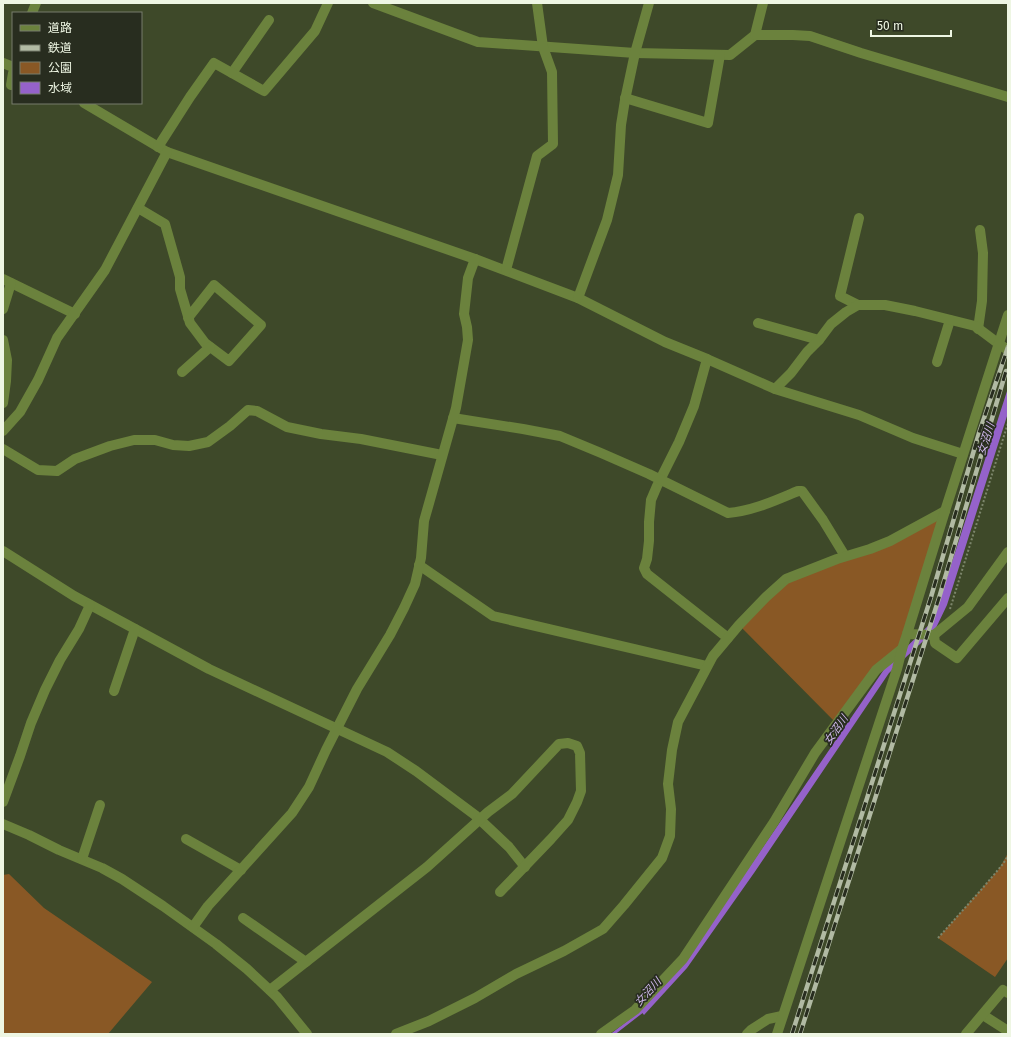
<svg xmlns="http://www.w3.org/2000/svg" width="1011" height="1037" font-family="'Fira Sans','Noto Sans JP',sans-serif">
<style>
.green{fill:#895825}
.water{fill:#9562ca}
.lines{fill:none;stroke-linecap:round;stroke-linejoin:round}
.stream{stroke:#9562ca;stroke-width:3}
.path{stroke:#7c866b;stroke-width:2;stroke-dasharray:2 2;stroke-linecap:butt}
.minor{stroke:#6b823d;stroke-width:10}
.rail-casing{stroke:#b1baa3;stroke-width:4.5}
.rail{stroke:#282d1f;stroke-width:3;stroke-dasharray:9;stroke-linecap:butt}
.labels{text-anchor:middle;dominant-baseline:central;stroke-width:3.5;stroke-linejoin:round;paint-order:stroke}
.water-label{font-size:11px;font-style:italic;fill:#d1baee;stroke:#282d1f}
</style>
<rect width="100%" height="100%" fill="#3e4929"/>
<g class="green">
<polygon points="945,511 902,649 876,670 837,724 739,625 786,579 870,549"/>
<polygon points="1008,853 1008,958 995,977 938,938 999,869"/>
<polygon points="9,874 44,908 152,982 108,1034 3,1034 3,875"/>
</g>
<polygon class="water" points="1008,388 1008,413 947,605 935,630 889,673 754,873 687,968 644,1015 640,1010 748,869 885,668 933,621"/>
<g class="lines">
<polyline class="stream" points="613,1034 644,1010"/>
<g class="path">
<polyline points="950,609 1008,423"/>
<polyline points="938,938 981,890 1003,864 1008,856"/>
</g>
<g class="minor">
<polyline points="373,3 478,42 635,53 730,55 755,35 763,3"/>
<polyline points="32,13 36,3"/>
<polyline points="755,35 793,35 810,36 861,53 1008,97"/>
<polyline points="3,63 13,67"/>
<polyline points="232,73 269,20"/>
<polyline points="11,85 13,73"/>
<polyline points="625,98 708,123 720,55"/>
<polyline points="84,103 167,152 475,259 578,298 665,342 707,359 775,389 859,415 913,438 963,454"/>
<polyline points="158,147 190,97 214,63 264,91 315,31 328,3"/>
<polyline points="138,208 165,224 180,277 180,289 190,323 205,343 229,361 261,325 214,285 188,318"/>
<polyline points="506,270 537,156 553,144 552,72 543,47 537,3"/>
<polyline points="3,279 75,314"/>
<polyline points="578,298 607,220 618,175 621,125 625,100 635,53 649,3"/>
<polyline points="858,305 840,296 859,218"/>
<polyline points="3,309 11,283"/>
<polyline points="758,323 819,340"/>
<polyline points="978,329 982,301 983,253 980,230"/>
<polyline points="3,340 7,360 6,381 3,403"/>
<polyline points="707,359 694,406 679,442 657,486 651,500 649,522 649,541 647,559 644,568 647,574 728,638"/>
<polyline points="937,362 950,320"/>
<polyline points="182,372 210,347"/>
<polyline points="775,389 791,373 807,352 819,340 831,324 846,312 858,305 885,305 915,311 975,326 999,344 1008,350"/>
<path d="M453 418 523 429 560 436 601 453 649 474 728 513C753 511 776 500 798 491H802L823 520 845 556"/>
<polyline points="3,431 20,412 38,380 57,338 105,270 167,152"/>
<polyline points="3,449 38,470 57,471 75,459 110,446 134,440 155,440 173,445 189,446 208,442 230,426 248,410 257,411 287,427 321,434 361,439 442,455"/>
<polyline points="3,551 74,596 209,669 387,752 416,771 475,815 509,847 525,867"/>
<polyline points="419,565 493,616 707,666"/>
<polyline points="907,634 934,635 968,607 1008,552"/>
<polyline points="934,635 935,643 957,658 1008,598"/>
<polyline points="114,691 135,629"/>
<polyline points="3,802 20,756 31,723 45,690 60,660 79,629 90,605"/>
<polyline points="3,824 29,835 59,850 102,868 122,879 163,906 216,944 247,969 277,997 307,1034"/>
<polyline points="186,839 241,870"/>
<polyline points="82,859 100,805"/>
<polyline points="243,918 306,962"/>
<polyline points="193,927 208,906 292,813 309,787 326,750 357,689 390,635 404,608 415,584 421,558 424,521 456,408 468,340 467,327 464,314 468,278 475,259"/>
<polyline points="270,990 427,867 488,812 512,794 559,744 568,743 577,746 580,753 581,791 577,802 568,820 551,839 500,892"/>
<polyline points="983,1015 1008,1031"/>
<polyline points="396,1034 429,1021 475,998 516,974 564,951 603,929 624,905 662,858 670,836 671,809 668,784 672,750 678,722 713,656 739,625 766,597 786,579 837,559 870,549 890,541 945,511"/>
<polyline points="601,1034 635,1010 683,959 774,822 815,753 876,670 902,649"/>
<polyline points="747,1034 751,1030 768,1019 782,1016"/>
<polyline points="777,1034 897,669 902,649 907,634 945,511 1008,315"/>
<polyline points="966,1034 1003,990 1008,993"/>
</g>
<g class="rail-casing">
<g id="rail">
<polyline points="792,1034 931,597 979,433 1008,347"/>
<polyline points="800,1034 939,598 1006,371"/>
</g>
</g>
<use href="#rail" class="rail"/>
</g>
<g class="labels">
<g class="water-label">
<text transform="translate(986 439) rotate(-72)">女沼川</text>
<text transform="translate(836 730) rotate(-55)">女沼川</text>
<text transform="translate(648 992) rotate(-47)">女沼川</text>
</g>
</g>
<rect width="1011" height="1037" fill="none" stroke="#eef6e3" stroke-width="8"/>
<rect x="12" y="12" width="130" height="92" fill="#282d1f" stroke="#777d6d"/>
<rect x="20" y="25" width="20" height="6" fill="#6b823d" stroke="#777d6d"/>
<text x="48" y="32" font-size="12" fill="#eef6e3">道路</text>
<rect x="20" y="45" width="20" height="6" fill="#b1baa3" stroke="#777d6d"/>
<text x="48" y="52" font-size="12" fill="#eef6e3">鉄道</text>
<rect x="20" y="62" width="20" height="12" fill="#895825" stroke="#777d6d"/>
<text x="48" y="72" font-size="12" fill="#eef6e3">公園</text>
<rect x="20" y="82" width="20" height="12" fill="#9562ca" stroke="#777d6d"/>
<text x="48" y="92" font-size="12" fill="#eef6e3">水域</text>
<path d="M871 30v6h80v-6" fill="none" stroke="#eef6e3" stroke-width="2"/>
<text x="877" y="30" font-size="12" fill="#eef6e3" stroke="#282d1f" stroke-width="3" paint-order="stroke">50 m</text>
</svg>
